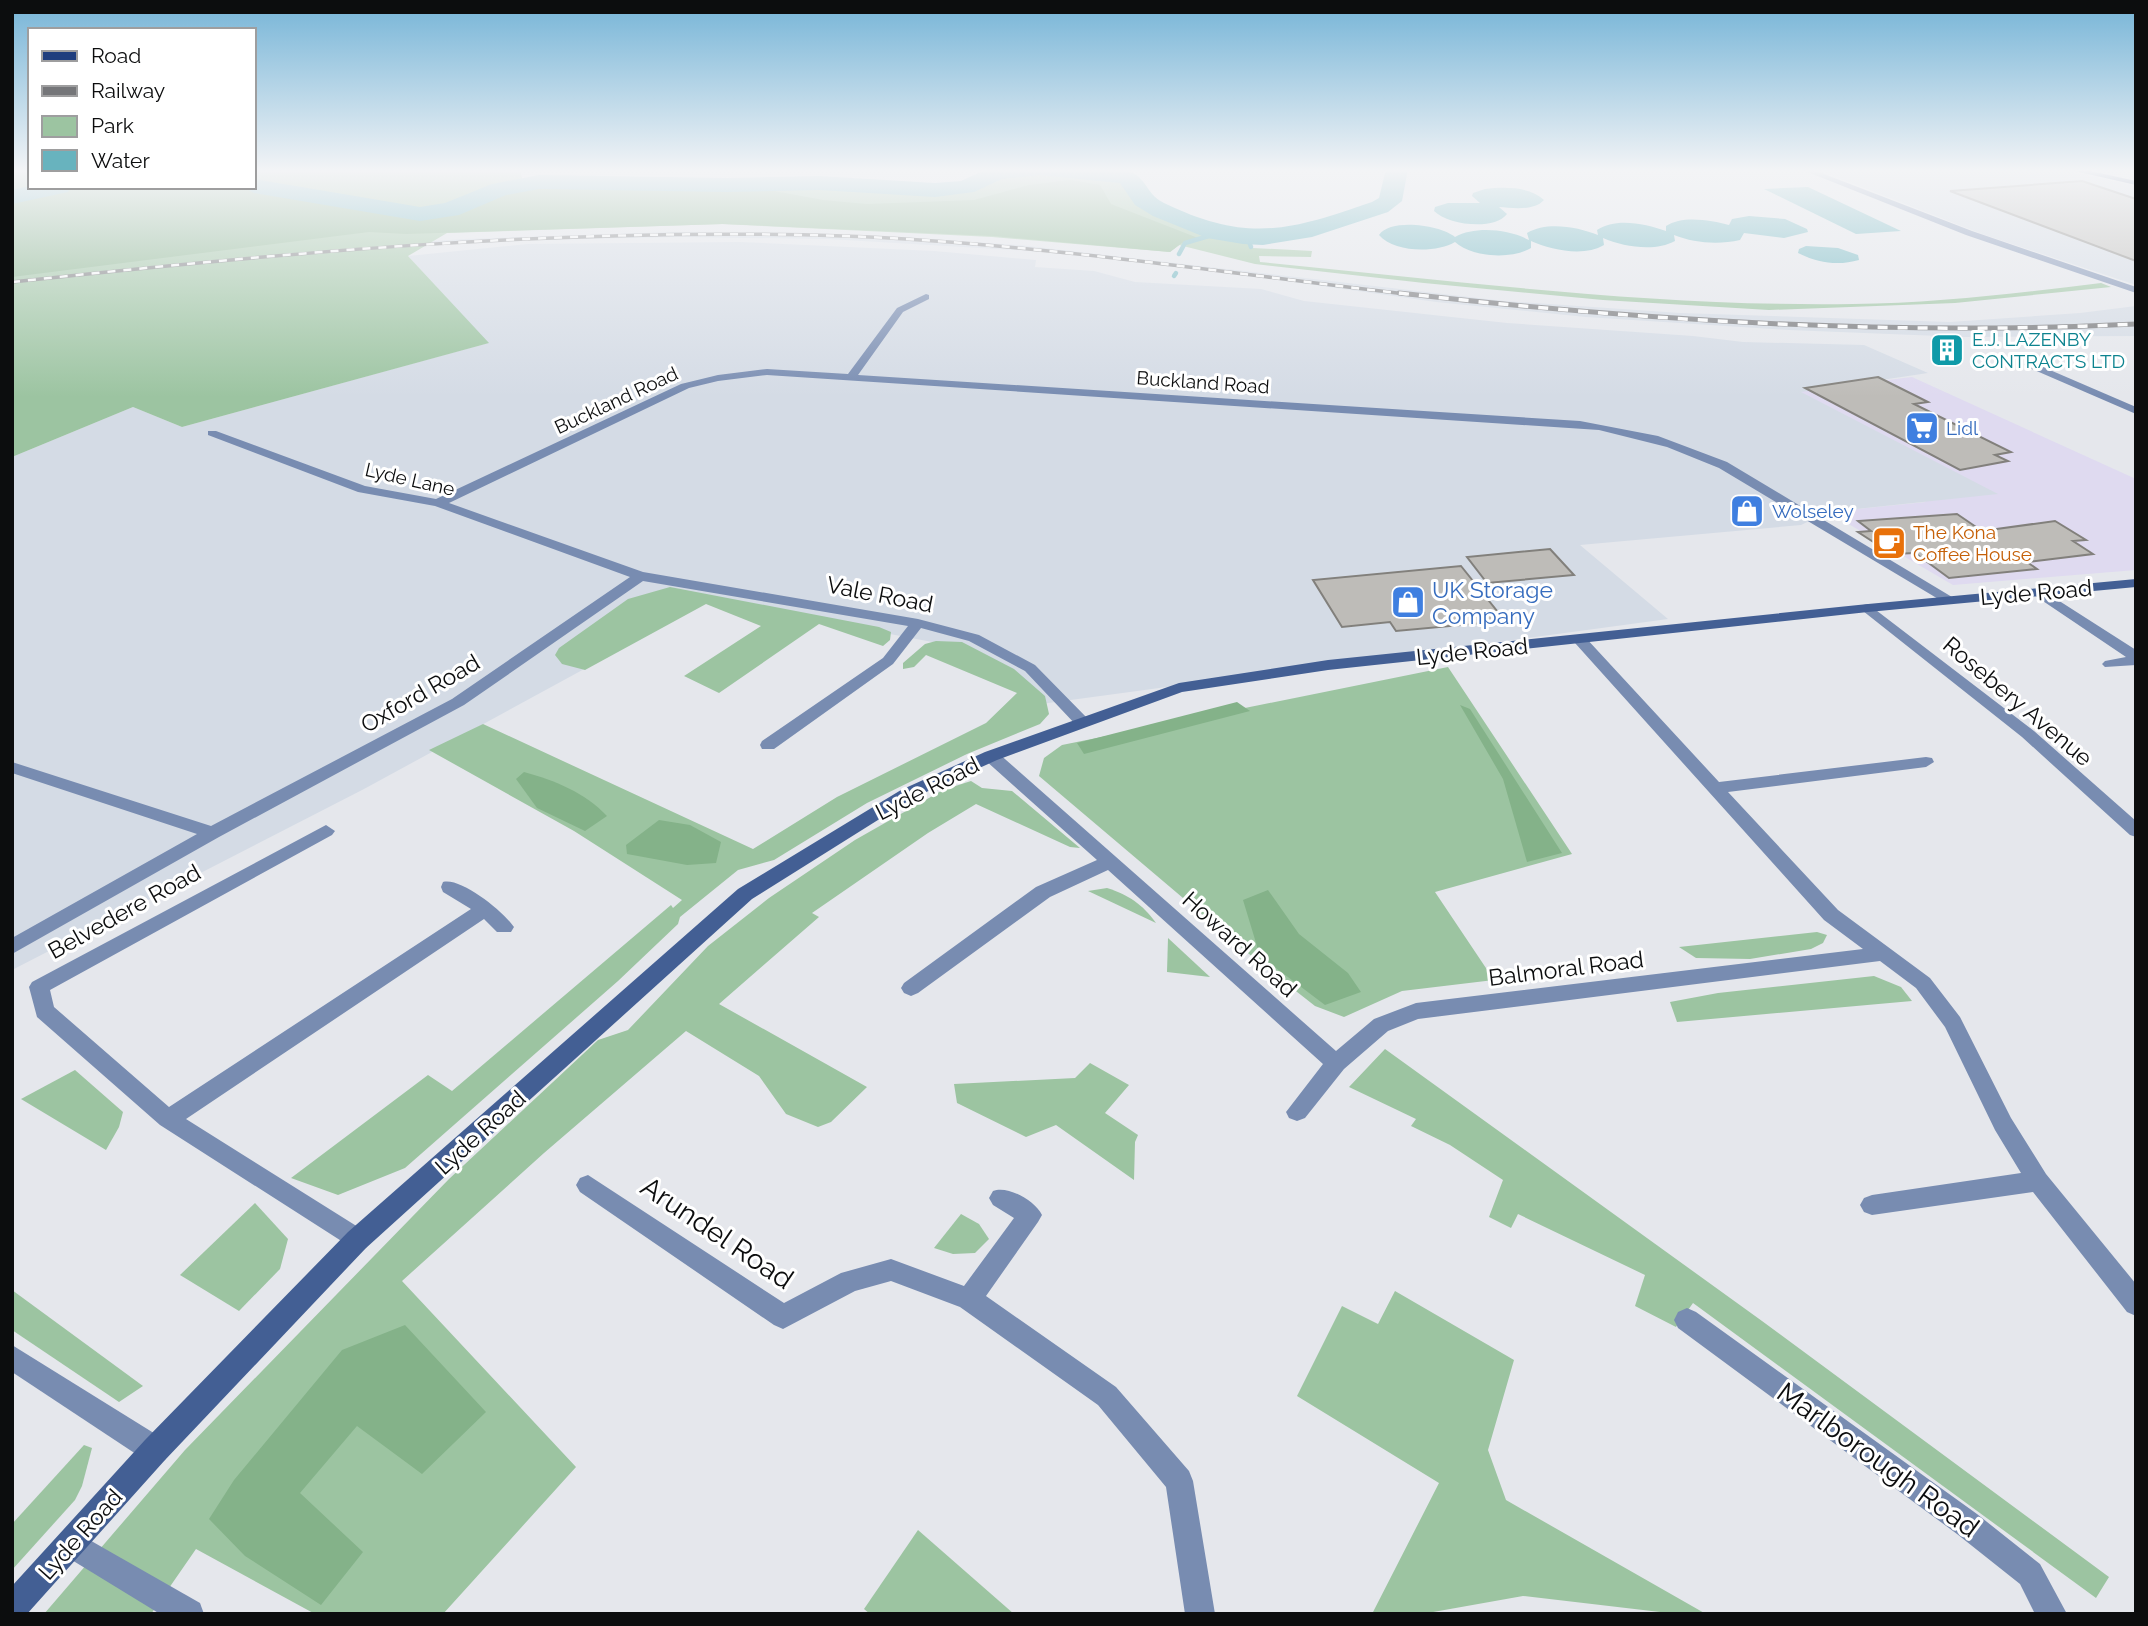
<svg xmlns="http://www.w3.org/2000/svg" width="2148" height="1626" font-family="Raleway,sans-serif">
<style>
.commercial{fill:#dfdaf0}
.built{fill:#d4dbe5}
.green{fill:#9cc4a1}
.forest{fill:#84b289}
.water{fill:#68b3be}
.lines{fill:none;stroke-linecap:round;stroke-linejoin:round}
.stream{stroke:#68b3be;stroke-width:4.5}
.river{fill:#68b3be;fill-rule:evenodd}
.building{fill:#bebcb8;stroke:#82807c;stroke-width:2}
.street{fill:#788cb1;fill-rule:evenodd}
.secondary{fill:#435f94;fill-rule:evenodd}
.primary{fill:#1f3e7e;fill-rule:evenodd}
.rail-far1-casing{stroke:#757679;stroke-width:3.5}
.rail-casing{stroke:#757679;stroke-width:5}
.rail-far1{stroke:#fff;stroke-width:2.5;stroke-dasharray:8;stroke-linecap:butt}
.rail{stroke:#fff;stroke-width:3.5;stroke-dasharray:10;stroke-linecap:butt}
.labels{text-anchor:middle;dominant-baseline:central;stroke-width:6;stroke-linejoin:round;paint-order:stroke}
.far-culture-label{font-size:19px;fill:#0d838f;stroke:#fff;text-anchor:start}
.far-street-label{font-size:19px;fill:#0c0d0e;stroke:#fff}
.far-shop-label{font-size:19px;fill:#366cbe;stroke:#fff;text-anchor:start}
.far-food-label{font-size:19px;fill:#c56008;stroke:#fff;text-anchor:start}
.shop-label{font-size:23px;fill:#366cbe;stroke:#fff;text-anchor:start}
.street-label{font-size:23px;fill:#0c0d0e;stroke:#fff}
.near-street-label{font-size:28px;fill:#0c0d0e;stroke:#fff}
</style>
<rect width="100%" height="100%" fill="#e5e7ec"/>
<polygon class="commercial" points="1912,377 2136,479 2136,570 1953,585 1828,512 1926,502 1799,391"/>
<g class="built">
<polygon points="1816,169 2056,169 2136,186 2136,285 1982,234"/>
<polygon points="671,232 883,236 1019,245 1504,301 1680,313 1950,322 2080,313 2136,306 2136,336 1965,337 1789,330 1586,317 1436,302 1201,269 1050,252 828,239 679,237 528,240 380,248 12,280 340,247 464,239"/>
<polygon points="740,242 934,251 1036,260 1035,267 1094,271 1135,282 1261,289 1304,301 1507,323 1693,336 1743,342 1864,345 1928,373 1801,392 1998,494 1828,512 1801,525 1580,545 1668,619 1041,704 964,648 711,600 364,789 12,970 12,457 133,407 182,427 488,343 408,256 528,244"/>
</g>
<g class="green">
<path d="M12 169H30V187H254V169H520L524 187 562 184 713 188 846 186 939 194 969 192 999 177 1019 172 1086 173 1128 180 1132 195 1138 204C1172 222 1208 238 1248 239L1249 246 1253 248 1312 251 1311 257 1259 256 1260 262C1457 281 1654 307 1853 304 1936 303 2019 293 2101 283L2111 287 1955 303 1769 310 1603 300 1424 283 1255 264 1179 245 1170 252 992 237 722 224 447 233 408 256 489 343 182 427 133 407 12 457Z"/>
<polygon points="670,587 879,627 891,632 890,640 883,646 819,624 719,693 684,676 761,626 706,604 585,670 562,664 555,655 559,648 628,599"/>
<polygon points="936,641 962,642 1014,669 1045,696 1049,714 1040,724 967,754 867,803 774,860 738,870 680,917 678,924 618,981 405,1168 338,1195 291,1178 428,1075 452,1091 671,905 673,908 682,900 574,831 429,750 483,724 753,849 837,797 986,723 1017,693 926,655 914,667 903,669 903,663 925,644"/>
<polygon points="1448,667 1572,854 1435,892 1494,980 1402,991 1344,1017 1315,1006 1255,959 1039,776 1044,758 1062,745"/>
<polygon points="971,781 982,788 1012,791 1080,848 1070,847 976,804 928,833 812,913 819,917 719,1004 867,1087 831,1122 818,1127 786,1114 759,1076 686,1031 544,1153 402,1281 576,1467 443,1614 315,1614 196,1549 151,1614 44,1614 185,1450 449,1179 598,1040 628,1030 708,946 769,898 855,840 943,790"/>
<path d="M1107 888C1129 895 1142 904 1156 923L1088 891Z"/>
<polygon points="1817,932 1827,935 1823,943 1811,949 1750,959 1696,958 1679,947"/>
<polygon points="1168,938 1210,977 1167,972"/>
<polygon points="1874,976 1901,987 1912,1001 1677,1022 1670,1002 1718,993"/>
<polygon points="1385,1049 1762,1321 2109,1577 2096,1598 1693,1303 1676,1327 1635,1306 1645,1275 1518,1214 1511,1228 1489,1217 1503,1180 1450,1145 1411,1126 1416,1119 1349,1087"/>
<polygon points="1090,1063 1129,1085 1105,1113 1138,1135 1135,1142 1134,1180 1056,1125 1026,1137 957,1103 954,1084 1075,1078"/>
<polygon points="75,1070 123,1112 119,1127 106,1150 21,1099"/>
<polygon points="255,1203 288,1239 280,1269 239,1311 180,1275"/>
<polygon points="961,1214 979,1224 989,1239 975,1253 953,1254 934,1248"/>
<polygon points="12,1290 143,1386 119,1402 12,1330"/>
<polygon points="1395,1291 1514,1360 1488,1450 1506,1500 1706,1614 1677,1614 1523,1596 1422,1614 1372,1614 1439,1483 1297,1396 1342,1306 1378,1324"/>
<polygon points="84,1445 92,1448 82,1486 75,1500 12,1570 12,1524"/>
<polygon points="918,1530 1014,1614 870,1614 864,1609"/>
</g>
<g class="forest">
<polygon points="1070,180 1100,185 1111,204 1198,238 1182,243 1170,252 994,236 723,224 406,234 369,232 12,277 12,201 76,187 247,187 413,218 463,213 514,190 553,184 752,187 823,200 867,204 974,200 1029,185"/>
<polygon points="1237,702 1250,711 1084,754 1077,743"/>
<polygon points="1460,705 1470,709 1562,853 1527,862 1503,779"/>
<path d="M524 772C556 781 584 792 607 816L585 831 537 808 516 779Z"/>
<polygon points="659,820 690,825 721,842 716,863 687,865 627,854 626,845"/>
<polygon points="1268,890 1299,934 1348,973 1361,992 1325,1005 1260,956 1243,900"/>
<polygon points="405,1325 486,1412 422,1474 357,1426 300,1493 363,1552 321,1605 245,1556 209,1519 234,1480 342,1350"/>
</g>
<g class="water">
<polygon points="1808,187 1901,231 1856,234 1764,189"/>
<path d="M1485 189C1504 187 1529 186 1544 200 1534 211 1513 208 1499 207L1507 214C1494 231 1448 225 1434 211L1435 207 1448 203H1480L1472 196 1473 193Z"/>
<path d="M1749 216 1785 219 1807 229 1808 232 1784 238 1744 233 1740 240C1718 245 1694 243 1674 235L1675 241C1655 252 1624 247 1603 238L1604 245C1584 257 1551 250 1531 241V248C1511 260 1471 257 1455 242 1437 253 1394 253 1379 235 1391 218 1440 225 1455 237 1475 226 1508 229 1529 240L1527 233C1547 221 1578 227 1598 235L1597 230C1616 217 1646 224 1666 231V226C1682 215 1711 220 1729 225L1732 219Z"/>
<path d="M1806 246 1838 248 1858 255 1859 260C1838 266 1818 263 1798 253L1799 249Z"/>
</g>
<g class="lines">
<g class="stream">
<polyline points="1247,236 1251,247"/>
<polyline points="1179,254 1185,243 1219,233"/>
<polyline points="1174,276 1176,273"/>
</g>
<g class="river">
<path d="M987 169 1125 170C1148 176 1144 193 1164 203 1247 243 1289 231 1372 202L1379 198 1386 169H1408L1402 201 1388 212 1312 237 1263 245 1243 244 1207 238 1153 216 1135 205 1120 183 1040 175 1002 179 974 192 935 197 819 190 727 192 539 189 506 195 459 215 420 221 254 193 243 187H254V179L420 207 445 203 492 184 539 175 727 178 819 176 935 183 961 181Z"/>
<polygon points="30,186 30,187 71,187 68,192 12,204 12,190"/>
</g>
</g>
<g class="building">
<polygon points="2082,181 2136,199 2136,261 1950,191"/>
<polygon points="1878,377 1928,402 1914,404 2011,452 1995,455 2008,461 1960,470 1805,388"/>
<polygon points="1957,514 1982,531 2055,521 2086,540 2073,541 2093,554 2027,562 2037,569 1949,578 1915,553 1892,554 1858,532 1871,531 1858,521"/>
<polygon points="1550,549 1574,575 1487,583 1467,557"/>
<polygon points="1461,566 1505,621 1396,631 1390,622 1342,627 1313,580"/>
</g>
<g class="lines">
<g class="street">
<polygon points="1800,169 1811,169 1972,231 2136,287 2136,293 1966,235"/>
<polygon points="926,294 929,295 929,299 903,312 858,375 1580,421 1658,436 1727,462 1957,600 1955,603 1945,603 1719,468 1667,447 1599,430 767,375 718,381 689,388 449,503 643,572 918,619 979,635 1035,665 1089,720 1091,723 1089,726 1077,726 1025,671 969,641 921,628 893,664 774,749 762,749 760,745 762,741 883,658 908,626 643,581 464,705 219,837 12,954 12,938 197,834 12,773 12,762 211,826 452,699 630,577 435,506 358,492 208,435 208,431 216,431 365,486 436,499 681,384 718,375 767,369 848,374 897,308"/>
<polygon points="2029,361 2136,407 2136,414 2025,366 2024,364"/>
<polygon points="2039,588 2136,650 2136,665 2105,667 2102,664 2105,661 2126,657 2034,595 2032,592"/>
<polygon points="1868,604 2034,731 2136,821 2136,837 2130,835 2022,737 1863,611 1863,605"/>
<polygon points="1580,636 1585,637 1719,782 1926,757 1932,758 1934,762 1926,767 1728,792 1838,910 1930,978 1960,1017 2011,1118 2046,1174 2136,1284 2136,1316 2127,1312 2033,1192 1872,1215 1864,1212 1860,1205 1864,1198 1872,1195 2021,1173 1995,1130 1945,1027 1916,988 1880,961 1418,1019 1388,1031 1344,1069 1305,1118 1297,1121 1289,1118 1286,1112 1323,1064 1108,870 1050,897 918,993 911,996 904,993 901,988 904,983 1036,887 1097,860 985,760 983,756 991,751 997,752 1336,1051 1374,1019 1416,1003 1863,949 1824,920 1575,643 1573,640 1575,637"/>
<path d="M326 825 335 831 332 835 50 990 54 1007 169 1107 471 909 443 892 441 887 443 882C461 877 504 912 514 927L511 932H497L484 919 186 1119 366 1232 369 1240 366 1248 357 1251 160 1125 37 1017 29 987 32 982Z"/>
<path d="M588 1175 784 1303 841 1273 891 1259 964 1286 1014 1218 993 1205 989 1198 993 1191C1008 1185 1035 1201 1042 1215L1038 1222 986 1296 1116 1387 1189 1471 1193 1481 1215 1614H1185L1166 1487 1098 1405 960 1307 891 1281 855 1291 783 1329 774 1325 580 1192 576 1185 580 1178Z"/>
<polygon points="1687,1308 1696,1312 1977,1514 2040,1564 2067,1614 2035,1614 2020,1584 1957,1534 1678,1328 1674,1320 1678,1312"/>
<polygon points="12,1345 165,1440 169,1450 165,1460 155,1464 145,1460 12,1372"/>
<polygon points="72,1530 200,1603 204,1614 160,1614 62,1554 58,1544 62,1534"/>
</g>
<polygon class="secondary" points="2136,579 2136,587 1868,612 1328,670 1182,692 997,760 913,798 752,899 366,1248 165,1460 27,1614 12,1614 12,1586 145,1440 348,1232 738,889 901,790 985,752 1179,683 1328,660 1868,604"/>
<polygon class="primary" points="2066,169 2081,169 2136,181 2136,185"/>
<g class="rail-far1-casing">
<path id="rail-far1" d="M12 282C288 252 566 227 844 236 1036 243 1224 273 1414 295"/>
</g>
<g class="rail-casing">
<path id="rail" d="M1399 293C1643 321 1890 336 2136 324"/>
</g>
<use href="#rail-far1" class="rail-far1"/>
<use href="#rail" class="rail"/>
</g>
<linearGradient id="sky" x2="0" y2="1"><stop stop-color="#75b4d7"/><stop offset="0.43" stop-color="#f3f4f6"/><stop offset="1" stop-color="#f3f4f6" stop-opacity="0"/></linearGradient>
<rect width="2148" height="397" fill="url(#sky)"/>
<defs>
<g id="building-square" transform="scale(1.75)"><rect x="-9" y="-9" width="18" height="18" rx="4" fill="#0f9aa8" stroke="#fff"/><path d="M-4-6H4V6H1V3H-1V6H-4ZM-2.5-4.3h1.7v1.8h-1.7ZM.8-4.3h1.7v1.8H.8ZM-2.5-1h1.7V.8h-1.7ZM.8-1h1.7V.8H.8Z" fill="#fff"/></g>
<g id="supermarket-square" transform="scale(1.75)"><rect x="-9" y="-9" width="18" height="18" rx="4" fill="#3f7fe0" stroke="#fff"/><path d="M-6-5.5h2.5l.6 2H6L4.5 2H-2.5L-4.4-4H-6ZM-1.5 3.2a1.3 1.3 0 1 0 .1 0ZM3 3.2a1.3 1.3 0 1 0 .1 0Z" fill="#fff"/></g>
<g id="shop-square" transform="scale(1.75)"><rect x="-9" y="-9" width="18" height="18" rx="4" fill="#3f7fe0" stroke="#fff"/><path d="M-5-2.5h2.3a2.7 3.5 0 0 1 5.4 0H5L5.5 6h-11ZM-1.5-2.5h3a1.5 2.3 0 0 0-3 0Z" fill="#fff"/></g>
<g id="cafe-square" transform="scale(1.75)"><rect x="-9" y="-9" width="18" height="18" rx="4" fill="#e8710a" stroke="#fff"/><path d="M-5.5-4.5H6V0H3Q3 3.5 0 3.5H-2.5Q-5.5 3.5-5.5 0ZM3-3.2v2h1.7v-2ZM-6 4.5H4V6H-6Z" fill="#fff"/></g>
</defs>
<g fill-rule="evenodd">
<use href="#building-square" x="1947" y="350"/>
<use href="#supermarket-square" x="1922" y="428"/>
<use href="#shop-square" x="1747" y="511"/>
<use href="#cafe-square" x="1889" y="543"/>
<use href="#shop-square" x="1408" y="602"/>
</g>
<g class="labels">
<g class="far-culture-label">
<text x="1972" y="339">E.J. LAZENBY<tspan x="1972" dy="22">CONTRACTS LTD</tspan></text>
</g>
<g class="far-street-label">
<text transform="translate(1203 382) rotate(4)">Buckland Road</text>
<text transform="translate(616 400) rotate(-25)">Buckland Road</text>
<text transform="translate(410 479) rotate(13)">Lyde Lane</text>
</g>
<g class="far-shop-label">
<text x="1946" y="428">Lidl</text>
<text x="1772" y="511">Wolseley</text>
</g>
<g class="far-food-label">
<text x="1913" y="532">The Kona<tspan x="1913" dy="22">Coffee House</tspan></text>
</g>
<g class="shop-label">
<text x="1432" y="589">UK Storage<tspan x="1432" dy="26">Company</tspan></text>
</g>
<g class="street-label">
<text transform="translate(2036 592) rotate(-5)">Lyde Road</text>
<text transform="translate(880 594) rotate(11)">Vale Road</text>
<text transform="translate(1472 651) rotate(-6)">Lyde Road</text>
<text transform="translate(420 693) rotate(-30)">Oxford Road</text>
<text transform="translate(2018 701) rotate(40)">Rosebery Avenue</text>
<text transform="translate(927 788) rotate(-27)">Lyde Road</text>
<text transform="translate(124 911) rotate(-29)">Belvedere Road</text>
<text transform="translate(1240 944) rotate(42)">Howard Road</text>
<text transform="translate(1566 968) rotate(-7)">Balmoral Road</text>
<text transform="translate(480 1132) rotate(-42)">Lyde Road</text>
<text transform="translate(80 1534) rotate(-48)">Lyde Road</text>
</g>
<g class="near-street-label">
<text transform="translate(717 1233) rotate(34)">Arundel Road</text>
<text transform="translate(1878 1460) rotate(36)">Marlborough Road</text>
</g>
</g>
<rect width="2148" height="1626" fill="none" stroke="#0c0d0e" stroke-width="28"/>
<rect x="28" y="28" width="228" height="161" fill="#ffffff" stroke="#9e9e9f" stroke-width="2"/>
<rect x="42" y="51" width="35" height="10" fill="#1f3e7e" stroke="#9e9e9f" stroke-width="2"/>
<text x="91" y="63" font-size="21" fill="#0c0d0e">Road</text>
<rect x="42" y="86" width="35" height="10" fill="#757679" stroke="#9e9e9f" stroke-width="2"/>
<text x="91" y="98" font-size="21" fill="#0c0d0e">Railway</text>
<rect x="42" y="116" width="35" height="21" fill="#9cc4a1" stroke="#9e9e9f" stroke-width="2"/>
<text x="91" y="133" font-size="21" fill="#0c0d0e">Park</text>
<rect x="42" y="150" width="35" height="21" fill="#68b3be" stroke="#9e9e9f" stroke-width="2"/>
<text x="91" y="168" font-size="21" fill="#0c0d0e">Water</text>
</svg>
